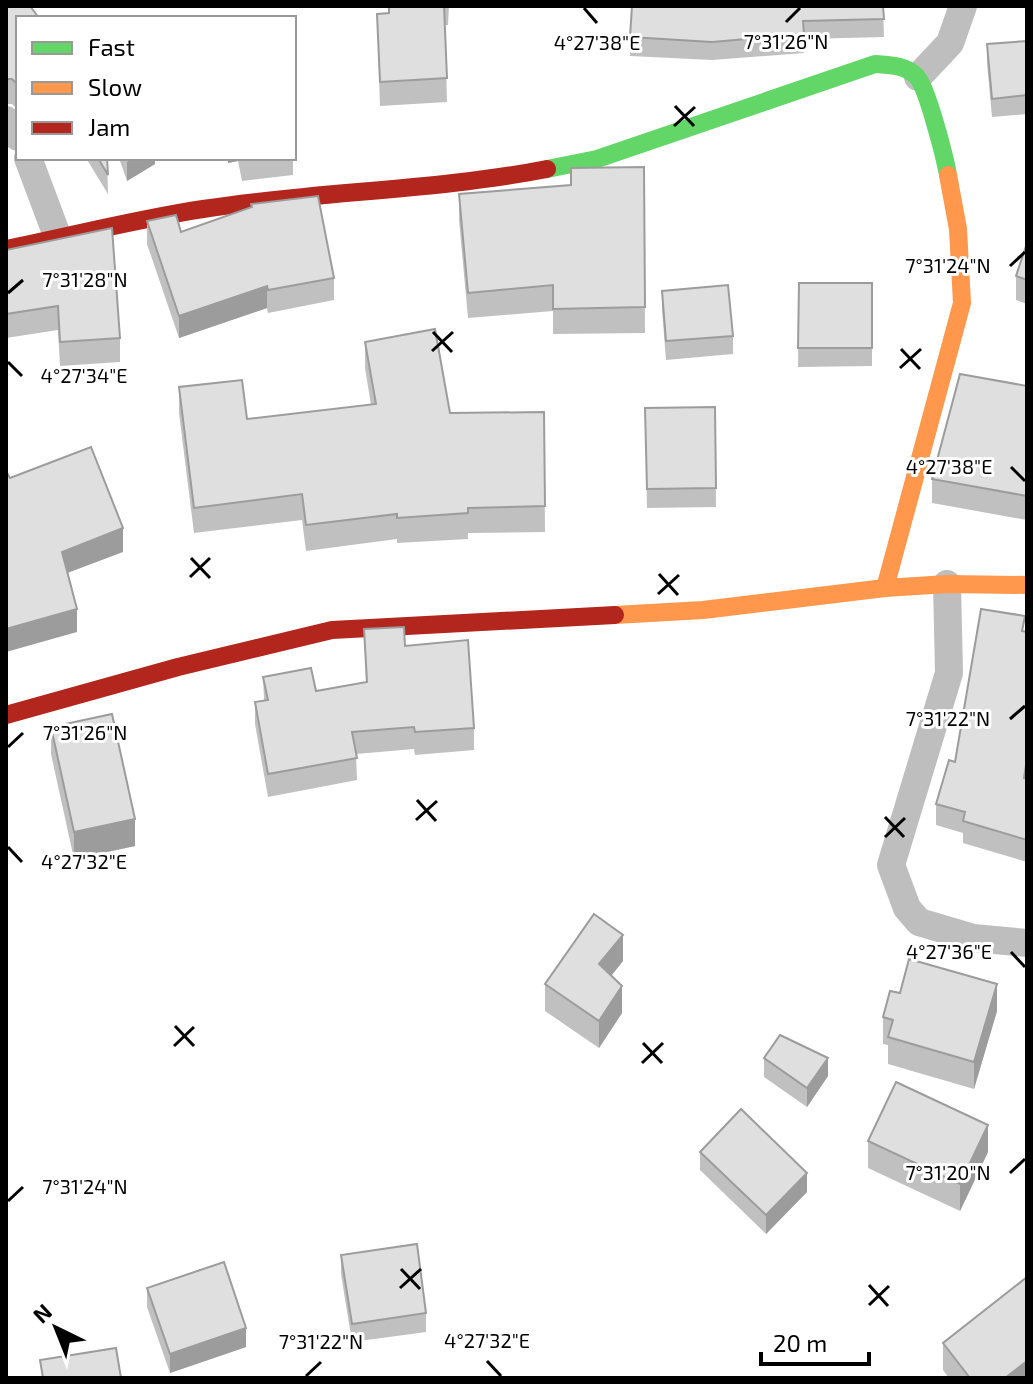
<svg xmlns="http://www.w3.org/2000/svg" width="1033" height="1384" font-family="'Exo 2',sans-serif">
<style>
.lines{fill:none;stroke-linecap:round;stroke-linejoin:round}
.street{stroke:#bebebe;stroke-width:28}
.fast{stroke:#63d668;stroke-width:18}
.slow{stroke:#ff974d;stroke-width:18}
.jam{stroke:#b3261e;stroke-width:18}
.wall{fill:#c0c0c0}
.shaded-wall{fill:#9c9c9c}
.building{fill:#dfdfdf;stroke:#9c9c9c;stroke-width:2}
.ticks{fill:none;stroke:#000;stroke-width:3}
.ticks-label{font-size:20px;text-anchor:middle;fill:#000;stroke:#fff;stroke-width:6;stroke-linejoin:round;paint-order:stroke}
</style>
<rect width="100%" height="100%" fill="#fff"/>
<g class="lines">
<g class="street">
<polyline points="918,77 950,43 963,6"/>
<polyline points="6,120 18,137"/>
<polyline points="28,158 58,238"/>
<polyline points="947,584 949,673 891,865 907,908 919,922 973,938 1027,943"/>
</g>
<path class="fast" d="M547 169 597 159 875 64C889 65 906 65 917 77 927 87 945 158 948 175"/>
<g class="slow">
<polyline points="885,588 962,303 958,229 948,175"/>
<polyline points="615,615 703,610 885,588 947,584 1027,585"/>
</g>
<g class="jam">
<path d="M6 249C71 236 137 219 203 209 317 191 434 191 547 169"/>
<polyline points="6,715 178,667 332,630 615,615"/>
</g>
</g>
<g class="wall">
<polygon points="6,6 18,18 18,110 12,104 6,104"/>
<polygon points="389,6 449,6 448,25 445,25 447,102 380,106 377,14 389,13"/>
<polygon points="883,6 884,37 804,39 804,53 712,60 630,56 630,37"/>
<polygon points="1027,41 1027,114 992,117 987,63 987,44"/>
<polygon points="86,158 107,158 108,194"/>
<polygon points="119,158 155,158 155,164 127,181"/>
<polygon points="227,158 293,158 293,175 242,181 238,161 228,163"/>
<polygon points="644,167 645,333 553,334 553,311 468,318 459,220 459,194 571,185"/>
<polygon points="1027,196 1027,225 1026,225 1026,201"/>
<polygon points="147,221 334,278 334,300 268,313 267,308 179,338 147,244"/>
<polygon points="1027,243 1027,304 1016,300 1016,276"/>
<polygon points="6,250 120,338 120,362 60,366 58,330 6,338"/>
<polygon points="799,283 872,283 872,366 798,367"/>
<polygon points="662,291 733,336 733,354 666,360 662,309"/>
<polygon points="365,342 450,413 544,412 545,532 468,533 468,539 397,543 397,539 306,551 302,520 194,533 179,413 179,387 247,419 371,405 365,368"/>
<polygon points="1027,386 1027,520 932,503 932,479"/>
<polygon points="715,407 716,507 647,508 645,408"/>
<polygon points="364,629 405,646 474,728 474,750 415,755 414,749 356,754 357,780 268,797 255,724 255,702 264,700 263,677 316,691 366,682"/>
<polygon points="1025,632 1027,632 1027,862 963,843 963,833 936,825 936,804 955,762"/>
<polygon points="51,727 135,846 74,859 51,754"/>
<polygon points="623,961 611,976 622,1013 599,1048 545,1011 545,984"/>
<polygon points="900,993 997,1011 974,1089 888,1064 888,1045 883,1044 883,1017"/>
<polygon points="764,1058 828,1076 807,1107 764,1077"/>
<polygon points="868,1141 988,1152 960,1211 868,1168"/>
<polygon points="700,1152 807,1192 766,1234 700,1170"/>
<polygon points="341,1255 426,1313 426,1332 352,1342 341,1274"/>
<polygon points="147,1288 246,1347 170,1373 147,1307"/>
<polygon points="943,1343 1027,1378 949,1378 943,1370"/>
</g>
<g class="shaded-wall">
<polygon points="134,158 155,158 155,164 127,181 127,162"/>
<polygon points="228,158 238,158 238,161 228,163"/>
<polygon points="267,286 267,308 179,338 179,316"/>
<polygon points="123,528 123,552 62,575 62,552"/>
<polygon points="77,609 77,632 6,652 6,629"/>
<polygon points="1027,759 1027,781 1024,778"/>
<polygon points="135,819 135,846 74,859 74,832"/>
<polygon points="623,935 623,961 599,991 599,964"/>
<polygon points="997,984 997,1011 974,1089 974,1062"/>
<polygon points="622,986 622,1013 599,1048 599,1021"/>
<polygon points="828,1058 828,1076 807,1107 807,1088"/>
<polygon points="988,1125 988,1152 960,1211 960,1184"/>
<polygon points="807,1173 807,1192 766,1234 766,1215"/>
<polygon points="246,1328 246,1347 170,1373 170,1354"/>
<polygon points="1027,1361 1027,1378 1005,1378"/>
</g>
<g class="building">
<polygon points="6,6 30,6 39,18 18,18 18,85 12,79 6,79"/>
<polygon points="389,6 444,6 447,78 380,82 377,14 389,13"/>
<polygon points="632,6 883,6 884,19 803,21 804,34 712,42 630,37"/>
<polygon points="1027,41 1027,95 992,99 987,44"/>
<polygon points="98,158 107,158 108,175"/>
<polygon points="644,167 645,307 553,309 553,285 468,293 459,194 571,185 571,168"/>
<polygon points="318,196 334,278 268,290 267,286 179,316 147,221 176,215 181,232 252,207 251,204"/>
<polygon points="112,228 120,338 60,342 58,306 6,314 6,250"/>
<polygon points="1027,243 1027,280 1016,276"/>
<polygon points="799,283 872,283 872,348 798,348"/>
<polygon points="728,285 733,336 666,341 662,291"/>
<polygon points="435,329 450,413 544,412 545,506 468,508 468,513 397,518 397,514 306,525 302,494 194,508 179,387 242,380 247,419 376,404 365,342"/>
<polygon points="960,374 1027,386 1027,496 932,479"/>
<polygon points="715,407 716,488 647,489 645,408"/>
<polygon points="91,447 123,528 62,552 77,609 6,629 6,471 10,478"/>
<polygon points="981,609 1025,616 1022,631 1027,632 1027,759 1024,778 1027,779 1027,840 963,821 965,812 936,804 949,760 955,762"/>
<polygon points="404,627 405,646 468,640 474,728 415,732 414,727 352,732 357,758 268,774 255,702 268,700 263,677 311,668 316,691 367,682 364,629"/>
<polygon points="112,714 135,819 74,832 51,727"/>
<polygon points="594,914 623,935 599,964 622,986 599,1021 545,984"/>
<polygon points="909,959 997,984 974,1062 888,1037 893,1020 883,1017 890,991 900,993"/>
<polygon points="780,1035 828,1058 807,1088 764,1058"/>
<polygon points="896,1082 988,1125 960,1184 868,1141"/>
<polygon points="741,1109 807,1173 766,1215 700,1152"/>
<polygon points="417,1244 426,1313 352,1324 341,1255"/>
<polygon points="224,1262 246,1328 170,1354 147,1288"/>
<polygon points="1027,1277 1027,1361 1005,1378 970,1378 943,1343"/>
<polygon points="116,1348 121,1378 43,1378 40,1360"/>
</g>
<path class="ticks" d="M584 8 597 23M786 22 800 8M675 106 694 126M674 126 695 107M1010 266 1025 252M8 293 23 280M433 332 452 352M901 349 920 369M432 351 453 332M8 362 22 376M900 368 921 349M1011 467 1025 481M191 558 210 578M659 574 678 595M190 577 210 558M658 594 679 575M1010 719 1025 706M8 747 23 733M417 800 436 821M885 817 904 837M416 820 437 801M885 837 905 818M8 847 22 862M1011 952 1025 967M175 1026 194 1046M643 1043 662 1063M174 1046 194 1027M642 1063 663 1043M1010 1173 1025 1159M8 1201 23 1187M401 1269 420 1289M869 1285 888 1306M400 1288 421 1269M869 1305 889 1286M487 1361 501 1376M306 1376 321 1362"/>
<g class="ticks-label">
<text x="786" y="49">7°31'26"N</text>
<text x="597" y="50">4°27'38"E</text>
<text x="948" y="273">7°31'24"N</text>
<text x="85" y="287">7°31'28"N</text>
<text x="84" y="383">4°27'34"E</text>
<text x="949" y="474">4°27'38"E</text>
<text x="948" y="726">7°31'22"N</text>
<text x="85" y="740">7°31'26"N</text>
<text x="84" y="869">4°27'32"E</text>
<text x="949" y="959">4°27'36"E</text>
<text x="948" y="1180">7°31'20"N</text>
<text x="85" y="1194">7°31'24"N</text>
<text x="487" y="1348">4°27'32"E</text>
<text x="321" y="1349">7°31'22"N</text>
</g>
<rect width="1033" height="1384" fill="none" stroke="#000000" stroke-width="16"/>
<rect x="16" y="16" width="280" height="144" fill="#ffffff" stroke="#999999" stroke-width="2"/>
<rect x="32" y="42" width="40" height="12" fill="#63d668" stroke="#999999" stroke-width="2"/>
<text x="88" y="56" font-size="24" fill="#000000">Fast</text>
<rect x="32" y="82" width="40" height="12" fill="#ff974d" stroke="#999999" stroke-width="2"/>
<text x="88" y="96" font-size="24" fill="#000000">Slow</text>
<rect x="32" y="122" width="40" height="12" fill="#b3261e" stroke="#999999" stroke-width="2"/>
<text x="88" y="136" font-size="24" fill="#000000">Jam</text>
<g transform="translate(56 1328) rotate(317)" stroke="#ffffff" stroke-width="6" paint-order="stroke">
<path d="M0-6L14 30L0 20L-14 30Z" fill="#000000"/>
<text y="-12" font-size="22" font-weight="bold" text-anchor="middle" fill="#000000">N</text>
</g>
<path d="M761 1352v12h108v-12" fill="none" stroke="#000000" stroke-width="4"/>
<text x="773" y="1352" font-size="24" fill="#000000" stroke="#ffffff" stroke-width="6" paint-order="stroke">20 m</text>
</svg>
